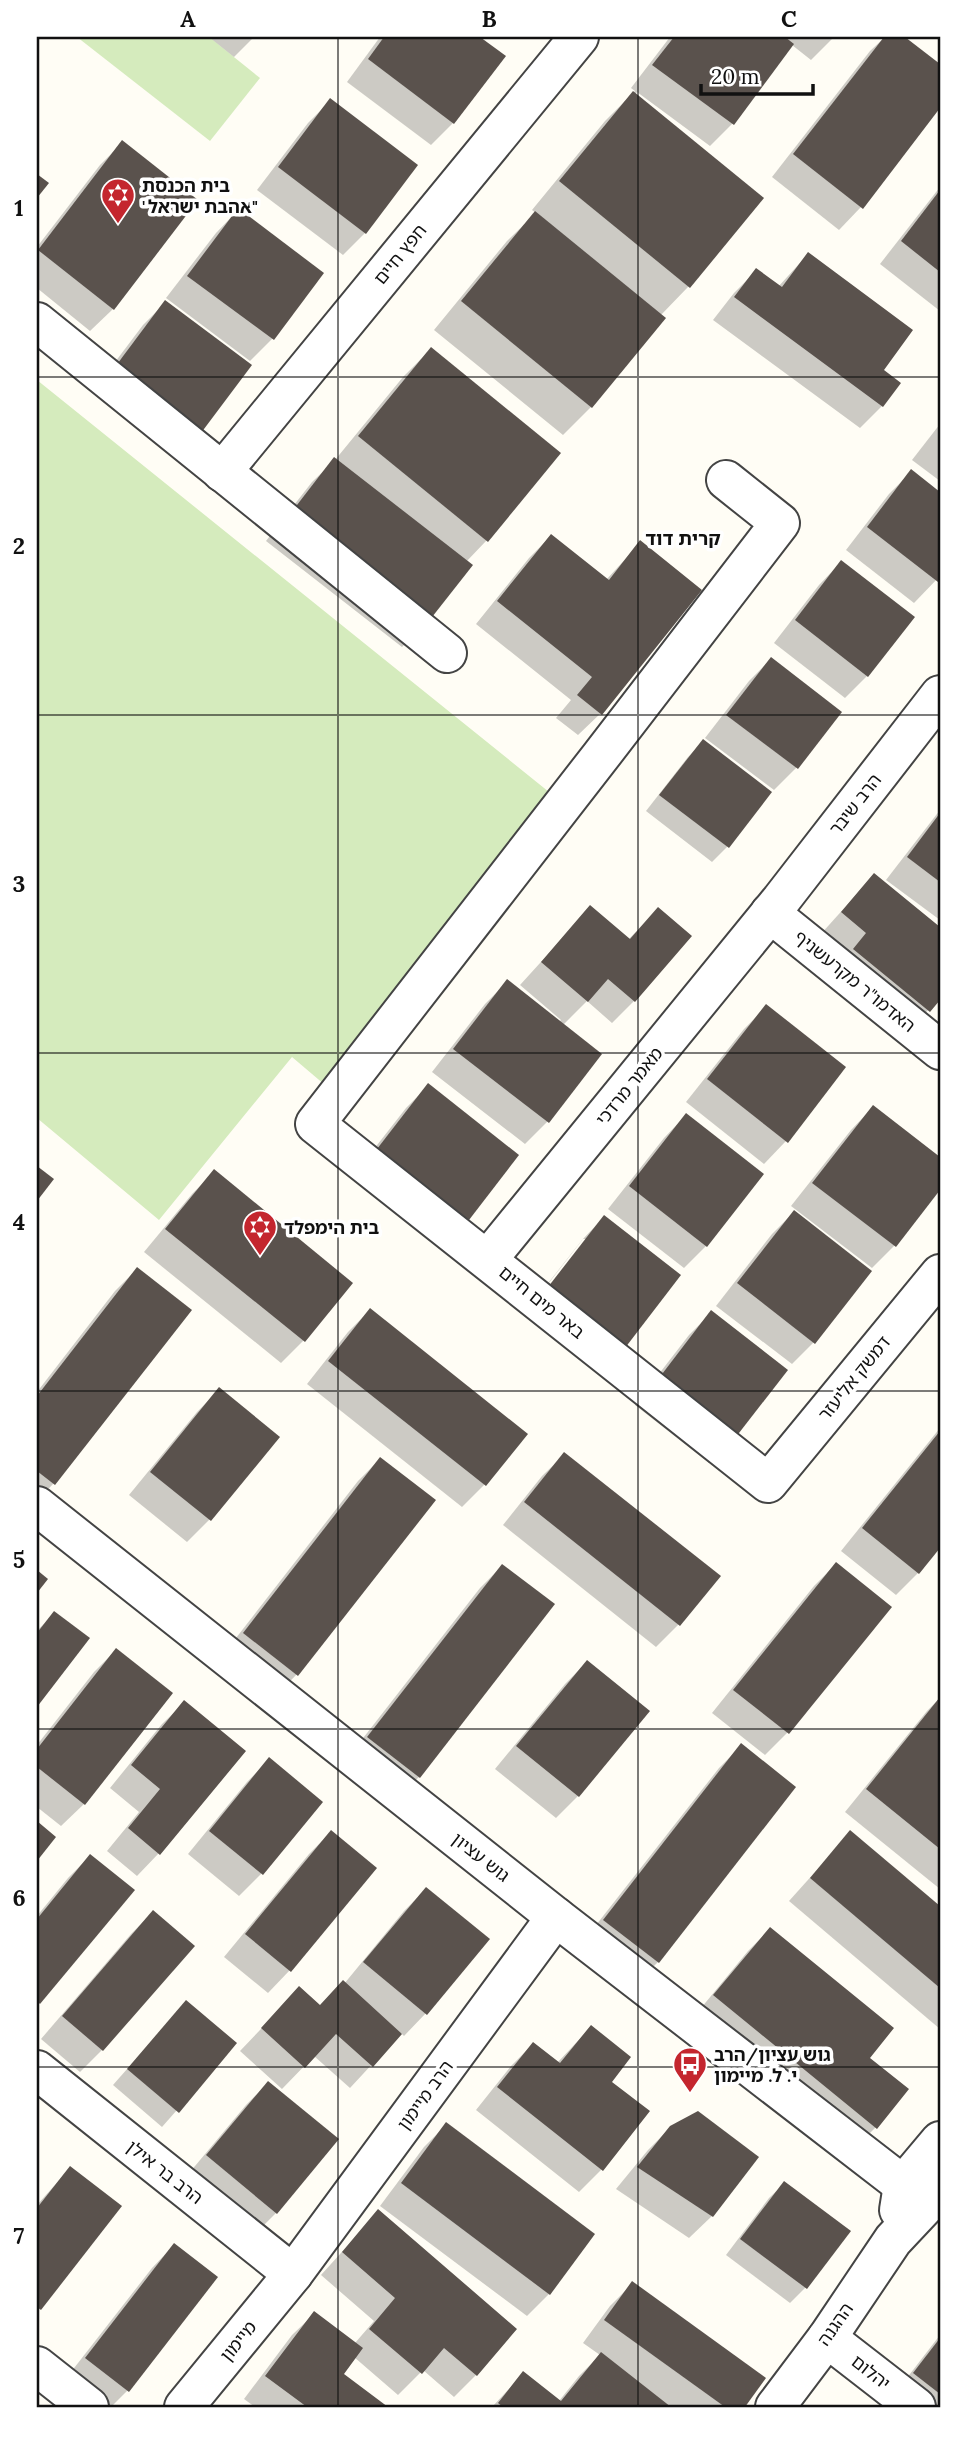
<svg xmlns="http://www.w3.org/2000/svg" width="977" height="2444" font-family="Lora,'Noto Sans Hebrew',serif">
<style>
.grass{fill:#d5ebbd}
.shadow{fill:#0003;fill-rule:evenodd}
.building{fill:#5a524d}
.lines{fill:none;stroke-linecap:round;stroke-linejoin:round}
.minor-casing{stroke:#444;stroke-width:42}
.minor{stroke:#fff;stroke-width:38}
.grid{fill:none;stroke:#111;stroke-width:2;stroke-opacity:0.55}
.labels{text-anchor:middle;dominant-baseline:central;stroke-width:7;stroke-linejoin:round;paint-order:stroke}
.poi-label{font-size:18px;font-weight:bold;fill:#111;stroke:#fff;text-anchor:start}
.street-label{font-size:18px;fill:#111;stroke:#fff}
.neighbourhood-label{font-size:19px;font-weight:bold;fill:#111;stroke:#fff}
.neatline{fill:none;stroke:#111;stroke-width:2.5}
.grid-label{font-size:23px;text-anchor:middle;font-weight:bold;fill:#111}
</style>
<rect width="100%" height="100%" fill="#fffdf5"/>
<g class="grass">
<polygon points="77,37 209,37 260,78 210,141"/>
<polygon points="37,380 549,792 325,1085 292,1057 159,1220 37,1118"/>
</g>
<g class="shadow">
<polygon points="209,37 254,37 234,57"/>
<polygon points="380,37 477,37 503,57 453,123 431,145 347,82"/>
<polygon points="670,37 834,37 811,60 792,45 732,124 710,146 637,92 635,95 762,199 688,287 660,316 591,407 563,435 434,330 507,241 536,213 532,210 605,121 635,91 631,88"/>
<polygon points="885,37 902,37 940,66 940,105 861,207 839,230 772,177 870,51"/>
<polygon points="330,101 365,233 343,255 257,190 308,123"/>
<polygon points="122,143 196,200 113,309 90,331 37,288 37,247 100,165"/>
<polygon points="940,187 940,311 880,264"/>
<polygon points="238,210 322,273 272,339 250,361 166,298 216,233"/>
<polygon points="808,254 881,370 899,383 882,406 860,428 713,320 734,293 756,271 778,287"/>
<polygon points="165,303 249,366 94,390 143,325"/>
<polygon points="431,349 559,454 486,541 466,562 424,625 402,647 266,541 312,482 335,460 403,377"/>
<polygon points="940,424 940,481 912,460"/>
<polygon points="911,472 940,494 940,576 914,603 846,550 889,494"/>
<polygon points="551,536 606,580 640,543 601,713 578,735 556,718 571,700 476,624 529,558"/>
<polygon points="841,562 867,676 845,698 774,643 819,585"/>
<polygon points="771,659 840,712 796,768 774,790 705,738 749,681"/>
<polygon points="703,742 770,792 727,847 712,862 646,811 688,757"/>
<polygon points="940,810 940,920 886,880"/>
<polygon points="874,875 940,929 940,997 907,1033 820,935"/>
<polygon points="590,908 628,940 658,909 634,1001 612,1023 587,1001 563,1025 600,1054 547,1122 525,1144 432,1072 485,1004 507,982 559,1022 561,1020 520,985"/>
<polygon points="766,1007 786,1141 764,1164 686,1102 744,1029"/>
<polygon points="428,1086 467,1218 445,1241 356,1172 406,1108"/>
<polygon points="873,1107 940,1160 940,1187 894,1246 872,1268 791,1206 851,1130"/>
<polygon points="686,1115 706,1246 684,1268 608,1209 664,1138"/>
<polygon points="214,1172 350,1284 303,1341 281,1363 144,1252 192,1194"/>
<polygon points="794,1212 814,1342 792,1364 716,1306 772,1234"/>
<path d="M604 1217 679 1276 527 1310 582 1240ZM583 1239H587L544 1295 541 1293Z"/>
<polygon points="137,1269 190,1310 53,1484 37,1501 37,1392 115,1291"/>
<polygon points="370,1310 525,1434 484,1485 462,1507 307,1384 348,1332"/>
<polygon points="711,1313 731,1440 709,1463 635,1405 689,1335"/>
<polygon points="219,1390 277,1438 209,1520 187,1542 129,1495 197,1412"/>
<polygon points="940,1428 940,1545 918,1573 896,1595 841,1551"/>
<polygon points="565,1454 718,1576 678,1625 656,1647 503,1525 542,1476"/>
<polygon points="380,1459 297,1674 275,1697 222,1656 358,1481"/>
<polygon points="836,1564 889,1607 787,1733 765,1755 712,1713 814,1586"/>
<polygon points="502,1566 419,1777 396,1799 346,1760 480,1588"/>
<polygon points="54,1613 88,1639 37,1704 37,1631"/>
<polygon points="116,1650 171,1693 84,1804 61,1826 37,1807 37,1745 94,1672"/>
<polygon points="587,1662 578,1796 556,1818 495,1769 565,1684"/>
<polygon points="940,1698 940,1889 845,1812 927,1711"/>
<polygon points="185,1702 159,1853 137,1876 107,1851 139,1812 110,1788 162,1724"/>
<polygon points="741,1746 794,1787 658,1962 636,1984 582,1943 719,1768"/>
<polygon points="269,1760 261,1874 239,1896 188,1854 247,1782"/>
<polygon points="331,1832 290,1970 268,1993 224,1957 309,1854"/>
<polygon points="851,1832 940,1908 940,2029 789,1901"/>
<polygon points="90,1856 132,1891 37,2005 37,1916 68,1878"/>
<polygon points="426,1889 426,2013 404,2036 401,2033 350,2088 314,2056 282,2089 240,2051 299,1989 319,2007 344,1984 404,1911"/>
<polygon points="153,1912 102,2050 80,2072 41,2039 131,1934"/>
<polygon points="770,1929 868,2058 907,2090 875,2128 853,2150 692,2019 748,1951"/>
<polygon points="186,2002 235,2044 162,2127 113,2085"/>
<polygon points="591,2027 610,2082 648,2111 601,2170 579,2192 476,2110 511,2066 533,2044 557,2063"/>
<polygon points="268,2083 276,2213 254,2235 185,2178 246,2105"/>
<polygon points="446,2125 549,2294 527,2316 380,2206 424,2147"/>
<polygon points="671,2127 712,2216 689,2238 616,2189 648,2150"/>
<polygon points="70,2168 120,2207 37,2312 37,2205"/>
<polygon points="785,2183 849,2231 805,2288 790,2303 726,2255 769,2198"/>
<polygon points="378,2212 476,2375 454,2397 423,2370 398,2395 354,2357 342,2374 385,2407 255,2407 244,2399 292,2335 315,2313 355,2343 374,2321 321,2275"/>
<polygon points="174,2245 216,2278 127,2391 111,2407 98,2407 64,2381 152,2268"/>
<polygon points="632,2284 763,2379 742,2407 492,2407 523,2374 559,2401 579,2376 600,2355 583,2343 610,2306"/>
<polygon points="940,2335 940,2407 907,2407 893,2396"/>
</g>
<g class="building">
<polygon points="384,37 480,37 506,56 454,124 368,59"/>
<polygon points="674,37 785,37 794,44 734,125 652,65"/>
<polygon points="884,37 905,37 940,64 940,108 863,209 793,154"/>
<polygon points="633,91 764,198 690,288 559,181"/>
<polygon points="330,98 418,165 366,234 278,167"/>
<polygon points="122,140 198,200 114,310 38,250"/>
<polygon points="37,174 49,183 37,198"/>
<polygon points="940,190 940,272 901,241"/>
<polygon points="238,208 324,273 274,340 187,276"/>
<polygon points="535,211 666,318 592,408 461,301"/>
<polygon points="808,252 913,330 884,370 901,383 883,407 734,297 756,268 782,287"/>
<polygon points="165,300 252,365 201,433 115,367"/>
<polygon points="431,347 561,453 488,542 358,436"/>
<polygon points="334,457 473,565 425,626 287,518"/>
<polygon points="911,469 940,492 940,579 938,582 867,527"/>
<polygon points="551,534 609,580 640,540 702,590 602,715 577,695 592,677 497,601"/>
<polygon points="841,560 915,617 868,677 795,620"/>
<polygon points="771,657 842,712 798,769 726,715"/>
<polygon points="703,739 772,792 729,848 659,795"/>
<polygon points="940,813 940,882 907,857"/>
<polygon points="874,873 940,927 940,1000 930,1012 853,949 866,933 841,912"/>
<polygon points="590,905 630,939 658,907 692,936 635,1002 608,979 588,1002 541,962"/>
<polygon points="507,979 602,1054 549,1123 453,1049"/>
<polygon points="766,1004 846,1067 788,1143 707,1079"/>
<polygon points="428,1083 519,1155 469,1220 377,1149"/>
<polygon points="873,1105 940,1157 940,1190 896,1247 812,1183"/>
<polygon points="686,1113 764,1174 707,1247 629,1186"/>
<polygon points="37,1166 54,1179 37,1201"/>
<polygon points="214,1169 353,1283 305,1342 165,1229"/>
<polygon points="794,1210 872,1271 815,1344 737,1283"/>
<polygon points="604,1215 681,1275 625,1348 548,1287"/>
<polygon points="137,1267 192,1310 55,1485 37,1471 37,1396"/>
<polygon points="370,1308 528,1434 486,1486 328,1361"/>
<polygon points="711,1310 788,1370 732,1442 656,1382"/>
<polygon points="219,1387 280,1437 211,1521 150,1472"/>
<polygon points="940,1431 940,1548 919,1574 862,1528"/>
<polygon points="564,1452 721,1576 680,1626 524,1502"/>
<polygon points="380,1457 436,1500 298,1676 243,1633"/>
<polygon points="836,1562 892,1607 789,1734 733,1690"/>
<polygon points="502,1564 555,1604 420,1778 367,1737"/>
<polygon points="37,1570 48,1579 37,1593"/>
<polygon points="54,1611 90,1638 37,1707 37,1633"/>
<polygon points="116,1648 173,1693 85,1805 37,1767 37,1749"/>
<polygon points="587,1660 650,1711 579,1797 516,1746"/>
<polygon points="940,1697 940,1849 866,1789"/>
<polygon points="184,1700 246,1751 160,1855 128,1828 160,1789 131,1765"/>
<polygon points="741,1743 796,1787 659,1963 603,1920"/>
<polygon points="269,1757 323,1802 263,1875 209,1831"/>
<polygon points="37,1821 56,1837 37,1861"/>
<polygon points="331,1830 377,1868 291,1972 245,1934"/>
<polygon points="850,1830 940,1906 940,1988 810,1878"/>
<polygon points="90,1854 135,1890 40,2004 37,2001 37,1919"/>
<polygon points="426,1887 490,1939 427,2015 363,1962"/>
<polygon points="153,1910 195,1946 103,2051 62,2016"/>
<polygon points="770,1927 894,2028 870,2058 909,2089 877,2129 713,1995"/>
<polygon points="343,1980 402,2034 373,2067 336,2034 305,2068 261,2028 299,1986 320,2005"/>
<polygon points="186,2000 237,2043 179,2113 127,2069"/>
<polygon points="591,2025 631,2057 612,2082 650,2111 603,2171 497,2087 533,2042 560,2063"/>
<polygon points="268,2081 339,2139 277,2214 206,2155"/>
<polygon points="698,2111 759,2157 713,2217 637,2167 670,2126"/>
<polygon points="446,2122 595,2234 550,2295 401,2183"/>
<polygon points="70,2166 122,2206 41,2310 37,2307 37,2208"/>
<polygon points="784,2181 851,2231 807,2289 740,2239"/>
<polygon points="378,2209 517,2329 477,2376 444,2348 422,2374 369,2329 395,2298 342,2252"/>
<polygon points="174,2243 218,2277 129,2392 85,2358"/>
<polygon points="632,2281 766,2378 745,2407 725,2407 604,2320"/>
<polygon points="314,2311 363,2348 344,2374 388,2407 307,2407 265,2376"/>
<polygon points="940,2338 940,2394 913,2373"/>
<polygon points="601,2352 671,2407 503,2407 498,2403 523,2371 561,2401"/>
</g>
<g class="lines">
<g class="minor-casing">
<g id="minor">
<polyline points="37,322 447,653"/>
<polyline points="222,472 579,37"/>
<polyline points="726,480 780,523 600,757 315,1124 768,1483 940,1274"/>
<polyline points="770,913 940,1050"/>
<polyline points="488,1259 781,900 940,695"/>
<polyline points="37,1506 556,1917 903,2185 929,2202"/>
<polyline points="37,2070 293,2274"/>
<polyline points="899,2210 903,2185 940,2141"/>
<polyline points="827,2338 916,2407"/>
<polyline points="37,2366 89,2407"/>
<polyline points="184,2407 293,2274 556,1917"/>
<polyline points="775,2407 827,2338 893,2240 940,2190"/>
</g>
</g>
<use href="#minor" class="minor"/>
</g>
<path class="grid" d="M338 37V2407M638 37V2407M37 377H940M37 715H940M37 1053H940M37 1391H940M37 1729H940M37 2067H940"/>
<defs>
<g id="synagogue-pin" transform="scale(1.75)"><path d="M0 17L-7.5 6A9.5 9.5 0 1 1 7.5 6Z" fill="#c4262e" stroke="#fff"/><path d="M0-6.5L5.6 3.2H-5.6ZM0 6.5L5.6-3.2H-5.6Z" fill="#fff"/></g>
<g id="bus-pin" transform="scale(1.75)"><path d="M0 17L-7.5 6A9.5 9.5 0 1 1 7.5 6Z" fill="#c4262e" stroke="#fff"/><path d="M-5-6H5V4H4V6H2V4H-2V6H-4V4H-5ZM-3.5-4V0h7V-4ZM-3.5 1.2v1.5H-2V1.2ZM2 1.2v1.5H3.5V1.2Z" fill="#fff"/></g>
</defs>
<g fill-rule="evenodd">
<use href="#synagogue-pin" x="118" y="195"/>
<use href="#synagogue-pin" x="260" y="1227"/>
<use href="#bus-pin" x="690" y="2064"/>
</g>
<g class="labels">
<g class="poi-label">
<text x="142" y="185">בית הכנסת<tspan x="142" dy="21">"אהבת ישראל"</tspan></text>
<text x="284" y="1227">בית הימפלד</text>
<text x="714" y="2054">גוש עציון/הרב<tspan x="714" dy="21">י. ל. מיימון</tspan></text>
</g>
<g class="street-label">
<text transform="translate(400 254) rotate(-51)">חפץ חיים</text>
<text transform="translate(855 804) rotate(-52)">הרב שיבר</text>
<text transform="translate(855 981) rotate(39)">האדמו"ר מקרעשניף</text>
<text transform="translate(629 1086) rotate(-51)">מאמר מרדכי</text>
<text transform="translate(542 1302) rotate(39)">באר מים חיים</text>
<text transform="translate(854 1378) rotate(-51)">דמשק אליעזר</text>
<text transform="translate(481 1857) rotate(38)">גוש עציון</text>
<text transform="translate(425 2095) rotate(-54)">הרב מיימון</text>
<text transform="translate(165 2172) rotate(38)">הרב בר אילן</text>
<text transform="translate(835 2324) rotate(-55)">ההגנה</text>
<text transform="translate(238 2341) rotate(-51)">מיימון</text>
<text transform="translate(871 2372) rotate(38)">יהלום</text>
</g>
<g class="neighbourhood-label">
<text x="683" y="538">קרית דוד</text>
</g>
</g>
<rect width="977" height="2444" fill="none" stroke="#ffffff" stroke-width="77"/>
<path d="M701 84v10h112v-10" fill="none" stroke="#111111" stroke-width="3.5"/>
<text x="711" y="84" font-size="21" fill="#111111" stroke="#ffffff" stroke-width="5" paint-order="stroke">20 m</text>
<rect x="38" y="38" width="901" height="2368" class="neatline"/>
<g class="grid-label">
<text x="188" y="27">A</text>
<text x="489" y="27">B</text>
<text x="789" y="27">C</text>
<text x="19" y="216">1</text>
<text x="19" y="554">2</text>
<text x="19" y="892">3</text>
<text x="19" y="1230">4</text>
<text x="19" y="1568">5</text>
<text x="19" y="1906">6</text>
<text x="19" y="2244">7</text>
</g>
</svg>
